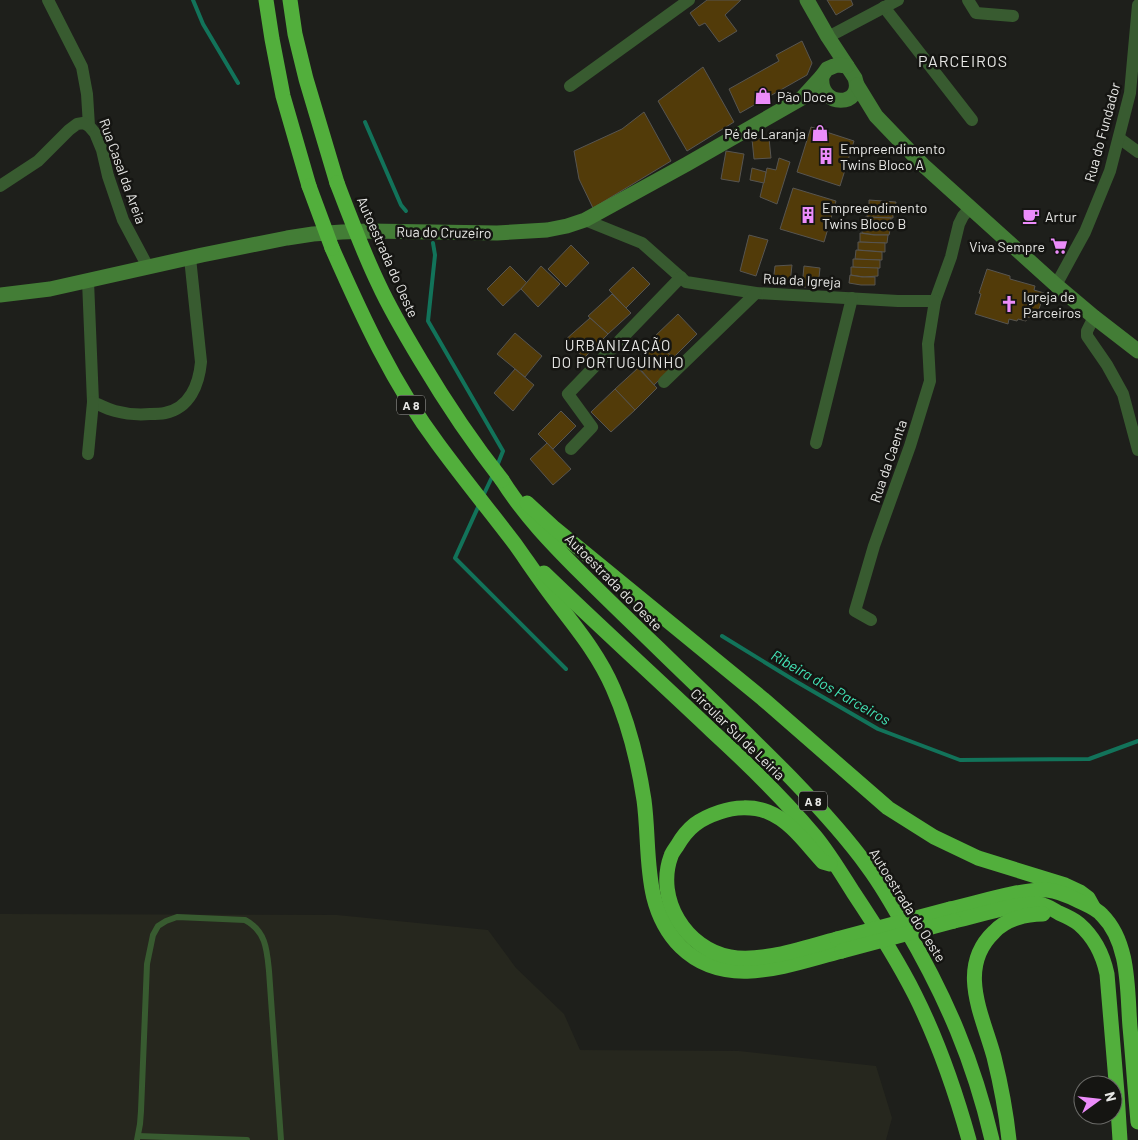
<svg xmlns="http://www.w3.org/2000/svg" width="1138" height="1140" font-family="Barlow,sans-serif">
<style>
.built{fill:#26271e}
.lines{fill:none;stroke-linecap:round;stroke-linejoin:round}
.stream{stroke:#12735a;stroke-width:4}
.building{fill:#523b09;stroke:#575551}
.lane{stroke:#385b30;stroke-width:6}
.street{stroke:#385b30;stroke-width:12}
.secondary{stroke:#437d36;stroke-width:15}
.highway{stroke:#52af3c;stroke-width:15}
.highway-bridge{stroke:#52af3c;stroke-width:15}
.labels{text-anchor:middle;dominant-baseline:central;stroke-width:5;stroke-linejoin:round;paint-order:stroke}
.shield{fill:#151512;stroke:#a8a8a6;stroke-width:1}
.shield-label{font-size:12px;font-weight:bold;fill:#e7e7e5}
.poi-label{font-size:14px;fill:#e7e7e5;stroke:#151512;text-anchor:start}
.street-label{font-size:14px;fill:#e7e7e5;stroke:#151512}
.neighbourhood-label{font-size:15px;letter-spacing:1px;fill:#e7e7e5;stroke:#151512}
.water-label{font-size:15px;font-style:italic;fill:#43e5b7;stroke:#151512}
.quarter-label{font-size:16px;letter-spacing:1px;fill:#e7e7e5;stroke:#151512}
</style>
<rect width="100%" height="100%" fill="#1e1f1b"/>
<polygon class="built" points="0,914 337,915 488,930 516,968 564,1014 580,1050 739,1051 876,1066 892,1118 886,1140 0,1140"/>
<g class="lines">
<g class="stream">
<polyline points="193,0 203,24 238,83"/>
<polyline points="365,122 401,205 406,211"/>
<polyline points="433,243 435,255 428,321 503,451 497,466"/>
<polyline points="483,496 493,475"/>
<polyline points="479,505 455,558 566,669"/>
<polyline points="722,636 797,682 878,729 960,760 1089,759 1138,741"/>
</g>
</g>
<g class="building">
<polygon points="707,0 741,0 725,15 737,31 719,42 705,23 699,26 690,13"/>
<polygon points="827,0 851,0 853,5 836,15"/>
<polygon points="802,41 812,63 807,75 740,113 729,89 779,61 776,55"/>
<polygon points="703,67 734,122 687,151 658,101"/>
<polygon points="644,112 671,161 593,208 579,179 574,151 622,129"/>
<polygon points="811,127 854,141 840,186 797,172"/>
<polygon points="769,138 771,158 754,159 752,139"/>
<polygon points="726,151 744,154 739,182 721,179"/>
<polygon points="779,158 790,162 777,204 760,197 767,168 776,170"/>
<polygon points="752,168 766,172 764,183 750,180"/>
<polygon points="793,188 836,201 824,242 780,229"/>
<polygon points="869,200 896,202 895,210 869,209"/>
<polygon points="867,209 893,211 893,218 867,217"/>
<polygon points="865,217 891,218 891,226 876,226 864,224"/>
<polygon points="864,224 876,226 891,226 889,235 876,235 862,233 862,226"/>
<polygon points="860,233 874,235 888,235 887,243 860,242"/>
<polygon points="749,235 768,240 756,276 740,271"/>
<polygon points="858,242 885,243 885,252 858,250"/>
<polygon points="571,245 589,263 566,287 548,269"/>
<polygon points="856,250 882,252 882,260 855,259"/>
<polygon points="853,259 880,260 880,268 866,269 853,267"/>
<polygon points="792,265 790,283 773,283 775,266"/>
<polygon points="510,266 527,283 503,306 487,289"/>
<polygon points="541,266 560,284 538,307 521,289"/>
<polygon points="804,266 820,268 818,287 802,287"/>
<polygon points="633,267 650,284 626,308 609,290"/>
<polygon points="851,267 878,268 878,276 864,277 851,275"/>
<polygon points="987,269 1010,276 1010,279 1035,286 1034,290 1044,293 1036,319 1027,317 1026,321 1018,319 1017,321 1009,319 1008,324 975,314 981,294 979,293"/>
<polygon points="850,275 862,277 875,277 875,285 861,285 849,283"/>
<polygon points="612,294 631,313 608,334 588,316"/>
<polygon points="678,314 697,334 673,358 654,337"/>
<polygon points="590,318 608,334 584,358 565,340"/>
<polygon points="515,333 542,356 525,377 497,354"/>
<polygon points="658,342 673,358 677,363 654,385 635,363"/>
<polygon points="638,368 657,388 635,410 615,389"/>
<polygon points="515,369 534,385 513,411 494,393"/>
<polygon points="615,389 635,410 611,432 591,412"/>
<polygon points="561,411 576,426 553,449 538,434"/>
<polygon points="547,443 571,469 553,485 530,459"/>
</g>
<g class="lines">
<g class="lane">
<polyline points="138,1136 247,1140"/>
<path d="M137 1140 140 1124 141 1111 147 964 153 935 158 926 166 921 177 917 245 920C266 931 267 950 269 971L281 1140"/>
</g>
<g class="street">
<polyline points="48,0 82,67 87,94 89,126 95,133 102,150 108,176 123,220 148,267"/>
<polyline points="968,0 976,13 1013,16"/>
<polyline points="884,7 972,120"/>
<polyline points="828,37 898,0"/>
<polyline points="570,86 689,0"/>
<polyline points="1119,138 1138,152"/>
<polyline points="0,186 38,161 69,130 77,124 83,123 89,126"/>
<polyline points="585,220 642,243 686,282 756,293 898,301 935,301 951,257 959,224 963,216 970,208"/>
<path d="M88 281 93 402C100 405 107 409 115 411 126 414 138 415 150 414 155 414 160 414 165 413 190 408 199 384 201 362L190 258"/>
<polyline points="1056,285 1085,232 1110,171 1130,93 1138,5"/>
<polyline points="1094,317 1087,331 1087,336 1107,365 1123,394 1138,450"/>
<polyline points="664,382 756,293"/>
<polyline points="816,443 852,298"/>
<polyline points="571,449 592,427 568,394 681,277"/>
<polyline points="88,454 93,402"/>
<polyline points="871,620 855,611 874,546 910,446 930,381 928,344 935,301"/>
</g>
<g class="secondary">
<path d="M807 0 828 37 855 78C865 107 818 109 822 76"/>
<polyline points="857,85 876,116 923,165 1056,285 1094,317 1138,351"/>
<polyline points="0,295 50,289 202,255 287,238 313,234 342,232 369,231 497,233 547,230 567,226 585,220 687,164 802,98 822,76 827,69 834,66 838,65 847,66"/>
</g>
<g class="highway">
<polyline points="266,0 272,39 283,96 309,186"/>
<polyline points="290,0 295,34 306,79 337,183"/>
<path d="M332 248C362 316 393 384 438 444 463 478 489 510 515 544 525 558 535 573 546 588 570 621 596 649 613 688 629 724 638 761 644 800 651 851 641 907 681 947 726 991 790 964 842 951"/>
<path d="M502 480C524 515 552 544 581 573 606 598 633 624 659 649 703 692 748 734 791 778 818 806 845 835 868 867 882 886 894 907 905 927 946 997 974 1062 992 1140"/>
<polyline points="527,503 553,527 763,699 888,808 934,837 978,858 1065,885 1080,892 1088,898 1093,907"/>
<path d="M544 573C599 626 656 678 712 731 748 764 783 798 815 836 829 853 841 873 853 892 875 925 897 959 915 995 938 1041 955 1090 969 1140"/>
<path d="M830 864 823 862C807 845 791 821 768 812 753 806 734 807 720 812 699 819 688 827 677 846 675 849 672 853 671 856 655 899 686 949 730 957 762 963 806 947 837 939"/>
<path d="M950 909C978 903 1019 889 1047 890 1059 891 1069 896 1079 901 1087 905 1096 908 1102 915 1130 943 1127 990 1130 1027 1133 1059 1135 1090 1138 1122"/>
<path d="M954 921C978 916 1014 903 1038 904 1047 905 1052 909 1059 913 1066 916 1073 919 1079 924 1094 937 1103 955 1107 974L1117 1093 1120 1140"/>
<path d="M1009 1140C1006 1112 1001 1085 994 1057 983 1016 956 968 994 932 1006 919 1026 914 1043 914"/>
</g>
<g class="highway-bridge">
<path d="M337 183C350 217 363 252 379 285 391 311 406 336 421 361 446 403 472 442 502 480"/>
<polyline points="309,186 332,248"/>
<polyline points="837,939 950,909"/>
<polyline points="842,951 954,921"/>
</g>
</g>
<defs>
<g id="shop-bare" transform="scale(1.35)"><path d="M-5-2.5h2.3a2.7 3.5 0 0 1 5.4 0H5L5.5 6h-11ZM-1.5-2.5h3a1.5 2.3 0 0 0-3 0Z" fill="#ec8cfa" stroke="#151512" stroke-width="2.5" paint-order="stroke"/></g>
<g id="building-bare" transform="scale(1.35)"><path d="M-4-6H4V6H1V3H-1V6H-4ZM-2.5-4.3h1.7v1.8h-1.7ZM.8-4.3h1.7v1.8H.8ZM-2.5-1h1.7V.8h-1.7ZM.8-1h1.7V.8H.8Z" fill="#ec8cfa" stroke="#151512" stroke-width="2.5" paint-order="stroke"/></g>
<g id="cafe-bare" transform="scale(1.35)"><path d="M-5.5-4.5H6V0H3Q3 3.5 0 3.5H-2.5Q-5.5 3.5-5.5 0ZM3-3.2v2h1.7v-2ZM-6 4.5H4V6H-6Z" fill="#ec8cfa" stroke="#151512" stroke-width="2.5" paint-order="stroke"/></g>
<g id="supermarket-bare" transform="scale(1.35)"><path d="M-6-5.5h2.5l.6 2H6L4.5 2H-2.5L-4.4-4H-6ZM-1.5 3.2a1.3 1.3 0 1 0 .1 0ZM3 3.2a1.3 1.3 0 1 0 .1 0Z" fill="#ec8cfa" stroke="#151512" stroke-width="2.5" paint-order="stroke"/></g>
<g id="church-bare" transform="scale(1.35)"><path d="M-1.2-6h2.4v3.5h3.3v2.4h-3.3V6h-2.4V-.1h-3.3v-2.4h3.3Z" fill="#ec8cfa" stroke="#151512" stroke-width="2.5" paint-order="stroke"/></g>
</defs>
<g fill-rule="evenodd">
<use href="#shop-bare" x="763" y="96"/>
<use href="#shop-bare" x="820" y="133"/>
<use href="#building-bare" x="826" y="156"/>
<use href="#building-bare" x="808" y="215"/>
<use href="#cafe-bare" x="1031" y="216"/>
<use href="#supermarket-bare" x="1059" y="246"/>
<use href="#church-bare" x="1009" y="304"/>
</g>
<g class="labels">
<g class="shield">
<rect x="397" y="395.5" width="28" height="19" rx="4"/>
<rect x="799" y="791.5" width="28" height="19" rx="4"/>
</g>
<g class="shield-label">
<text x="411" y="405">A 8</text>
<text x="813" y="801">A 8</text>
</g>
<g class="poi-label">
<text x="777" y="96">Pão Doce</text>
<text x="806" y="133" text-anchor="end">Pé de Laranja</text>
<text x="840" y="148">Empreendimento<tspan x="840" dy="16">Twins Bloco A</tspan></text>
<text x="822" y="207">Empreendimento<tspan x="822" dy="16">Twins Bloco B</tspan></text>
<text x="1045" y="216">Artur</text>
<text x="1045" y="246" text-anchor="end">Viva Sempre</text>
<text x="1023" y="296">Igreja de<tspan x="1023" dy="16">Parceiros</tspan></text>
</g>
<g class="street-label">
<text transform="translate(1102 132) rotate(-75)">Rua do Fundador</text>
<text transform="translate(123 171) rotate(70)">Rua Casal da Areia</text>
<text transform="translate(444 232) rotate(1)">Rua do Cruzeiro</text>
<text transform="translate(388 257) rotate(66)">Autoestrada do Oeste</text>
<text transform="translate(802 280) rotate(3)">Rua da Igreja</text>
<text transform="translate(888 461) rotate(-71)">Rua da Caenta</text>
<text transform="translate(614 582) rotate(45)">Autoestrada do Oeste</text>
<text transform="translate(738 734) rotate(44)">Circular Sul de Leiria</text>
<text transform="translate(908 905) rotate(58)">Autoestrada do Oeste</text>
</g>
<g class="neighbourhood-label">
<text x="618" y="345">URBANIZAÇÃO<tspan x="618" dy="17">DO PORTUGUINHO</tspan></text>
</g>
<g class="water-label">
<text transform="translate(831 687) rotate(30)">Ribeira dos Parceiros</text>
</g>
<g class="quarter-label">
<text x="963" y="60">PARCEIROS</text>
</g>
</g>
<g transform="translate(1098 1100) rotate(75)"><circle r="24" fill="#151512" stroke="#696966"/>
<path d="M0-4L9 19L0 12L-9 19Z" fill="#ec8cfa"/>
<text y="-8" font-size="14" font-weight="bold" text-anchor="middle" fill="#e7e7e5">N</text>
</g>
</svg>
